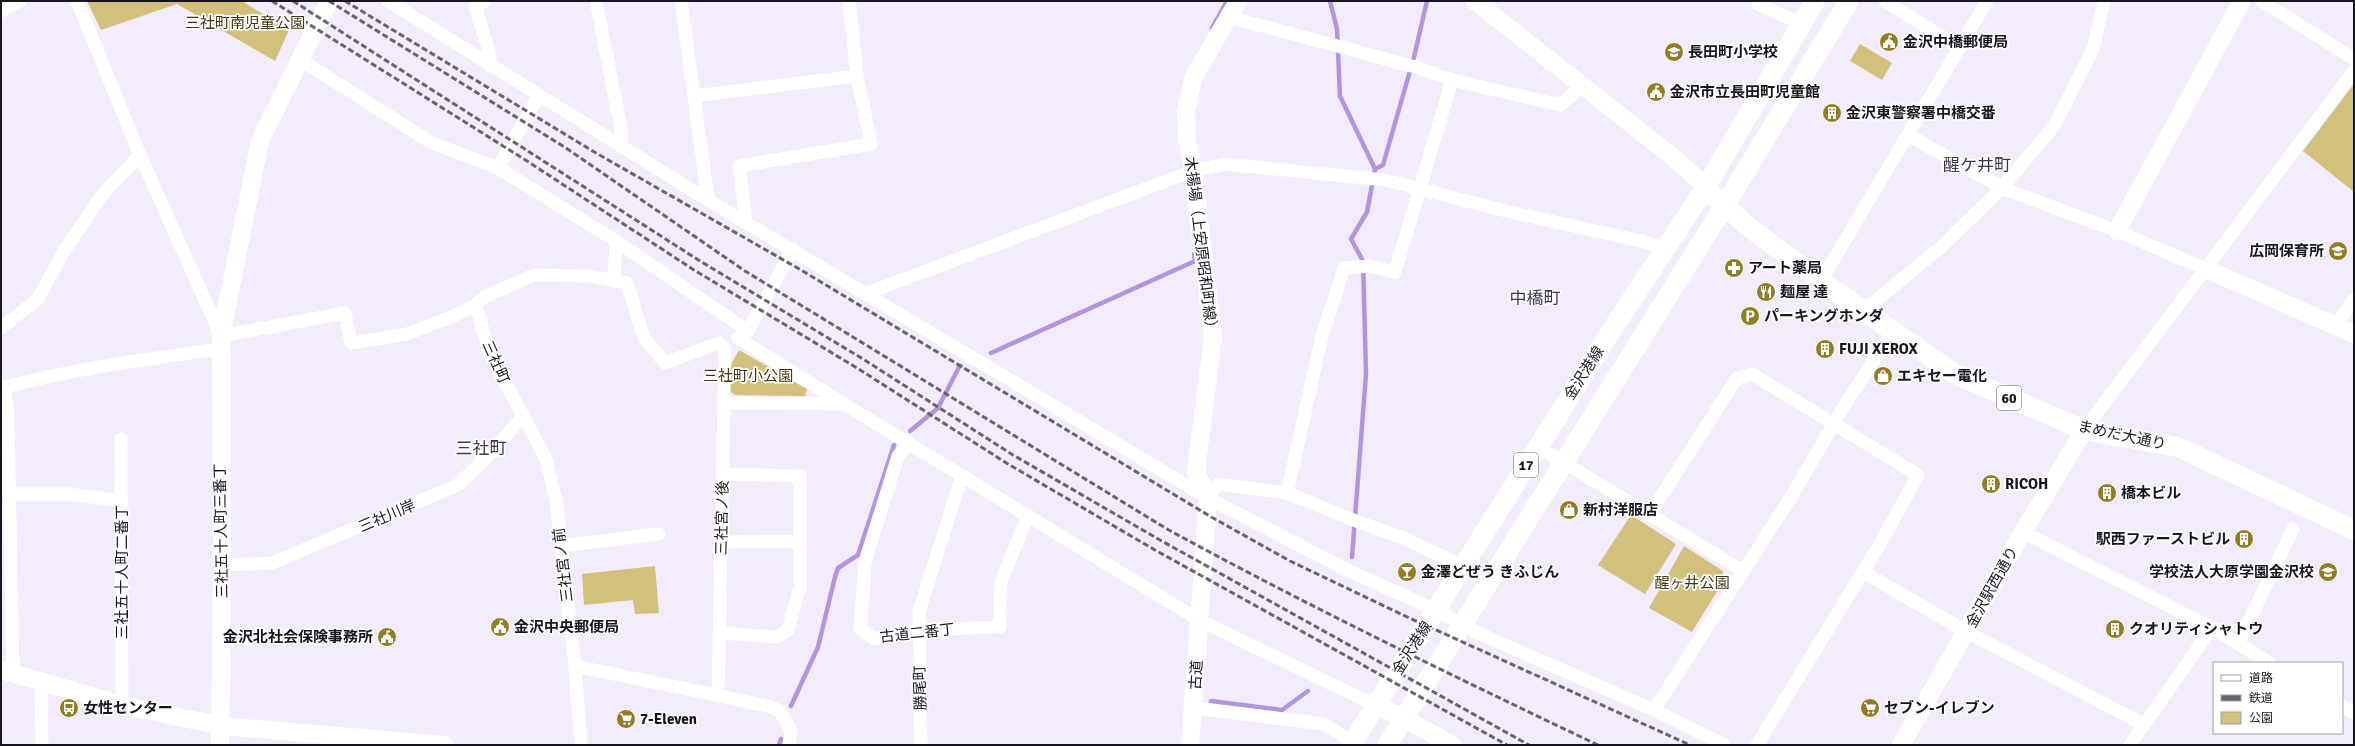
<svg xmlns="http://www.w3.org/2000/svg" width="2355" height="746" font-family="Signika,'Noto Sans JP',sans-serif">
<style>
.green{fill:#d3c07c}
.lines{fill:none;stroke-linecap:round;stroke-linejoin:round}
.stream{stroke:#b394e1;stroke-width:4.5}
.street{stroke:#fff;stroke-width:13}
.secondary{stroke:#fff;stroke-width:18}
.primary{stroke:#fff;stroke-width:20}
.rail{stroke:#696470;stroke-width:3;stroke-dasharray:6 3;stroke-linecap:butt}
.labels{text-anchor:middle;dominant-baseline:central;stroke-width:3.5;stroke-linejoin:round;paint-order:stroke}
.shield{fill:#fff;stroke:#5e5b62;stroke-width:1}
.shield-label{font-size:14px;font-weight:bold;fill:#19151f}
.park-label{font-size:15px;fill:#41370f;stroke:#fff}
.poi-label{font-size:15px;font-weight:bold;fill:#19151f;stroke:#fff;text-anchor:start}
.street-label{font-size:15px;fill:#19151f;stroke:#fff}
.quarter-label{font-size:17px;fill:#3f374d;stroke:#fff}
</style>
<rect width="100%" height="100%" fill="#f2ecfd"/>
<g class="green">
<polygon points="87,1 242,1 289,30 275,61 177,4 101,30"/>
<polygon points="1860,44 1892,63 1882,80 1850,61"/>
<polygon points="2354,84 2354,192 2303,151"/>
<polygon points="739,350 807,389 805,396 735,395 730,391 729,368"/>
<polygon points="1631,515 1676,544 1645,594 1598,565"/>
<polygon points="1684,546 1723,571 1723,582 1692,632 1649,608"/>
<polygon points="655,566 659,613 635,614 633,600 584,605 582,574"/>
</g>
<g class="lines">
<g class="stream">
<polyline points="1330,1 1337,29 1340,96 1375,169 1367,212 1351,239 1363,261 1366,374 1352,557"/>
<polyline points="1212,28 1227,1"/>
<polyline points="1375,169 1383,165 1414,57 1427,1"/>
<polyline points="991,353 1195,261 1194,254"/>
<polyline points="910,431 938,408 959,367 961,366"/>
<polyline points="1211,701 1282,710 1308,691"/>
<polyline points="791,706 818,647 835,577 838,568 858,555 894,445"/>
<polyline points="779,745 781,739"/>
</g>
<g class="street">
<polyline points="77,1 140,155 221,336 345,313 351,343 407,334 451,317 476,305 484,297 534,275 589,276 627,283 644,338 665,363 719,343 725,349 718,695"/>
<polyline points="388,1 708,200 1208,498 1349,571 1436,610 1482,635 1654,710 1725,745"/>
<polyline points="486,1 475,6 488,48 491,66"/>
<polyline points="596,1 621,129 621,145"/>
<polyline points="681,1 708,200"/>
<polyline points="1758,1 1758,4 1802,24"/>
<polyline points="1885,1 1960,48"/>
<polyline points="2262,1 2354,59"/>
<polyline points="1,11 20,1"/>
<polyline points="1229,17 1419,68 1452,80 1560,105 1582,86"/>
<polyline points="299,59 432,143 498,168 616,241 748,331"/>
<polyline points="694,96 857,76 849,1"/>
<polyline points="1908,135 2002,188 2117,231 2206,269"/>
<polyline points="498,168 539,95"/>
<polyline points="746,221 739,166 871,144 857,76"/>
<polyline points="614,279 616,241"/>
<polyline points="1821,281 1987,1"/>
<polyline points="867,293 1193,171 1225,164 1385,180 1510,212 1641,241 1664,248"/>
<polyline points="476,305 489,352 546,459 556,500 575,666 581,745"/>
<polyline points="1863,311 1940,248 2002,188 2054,126 2093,49 2104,1"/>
<polyline points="2335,326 2354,299"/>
<polyline points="1,328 38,299 64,251 102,195 140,155"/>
<polyline points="741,336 748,331 793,249"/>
<polyline points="738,338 844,404"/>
<path d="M1 388C73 369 146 359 219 349"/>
<polyline points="1,389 5,392 8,418 13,673"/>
<polyline points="724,403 844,404 1199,620 1377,706"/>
<polyline points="2084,430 2354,71"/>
<polyline points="121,439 122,705"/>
<polyline points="910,443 898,456 865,562 860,629 875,639 918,630 1000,627 1001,582 1028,515"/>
<polyline points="1538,447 1743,571"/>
<polyline points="1287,493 1322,336 1344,268 1370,266 1395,272 1452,80"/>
<polyline points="9,494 69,494 122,501"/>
<polyline points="1208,498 1218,484 1287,493 1361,523 1401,537 1463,566"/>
<polyline points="1649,515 1737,378 1752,374 1918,475 1880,544 1757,745"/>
<polyline points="2023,532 2212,628 2270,663"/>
<polyline points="721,542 800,541"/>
<polyline points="561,546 659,534"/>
<polyline points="222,565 272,563 458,485 490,454 524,415"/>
<polyline points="1863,572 1967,632 2143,724"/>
<polyline points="719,633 777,637 788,630 800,587 800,476 723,474"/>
<polyline points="2238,644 2293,529"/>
<polyline points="575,666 768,706 780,711 791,731 789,745"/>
<polyline points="41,682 42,745"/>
<polyline points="2342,706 2354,713"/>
<polyline points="1194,708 1324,724 1353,742"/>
<polyline points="1654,710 1791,497 1846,403 1892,333"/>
<polyline points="921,745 919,612 962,475"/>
<polyline points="2130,745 2212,628"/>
</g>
<g class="secondary">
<polyline points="1475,1 1678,161 1706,187"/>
<polyline points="2117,231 2242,1"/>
<polyline points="2206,269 2354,334"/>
<polyline points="1,670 122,705 221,726 445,745"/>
<polyline points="1377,706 1404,718 1452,745"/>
<polyline points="220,745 222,565 221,336 260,141 329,1"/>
<polyline points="1190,745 1208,498 1196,471 1213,337 1193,171 1187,140 1186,113 1193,78 1238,1"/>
<polyline points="1901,745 2023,532 2084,430"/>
</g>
<g class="primary">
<polyline points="1716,197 1746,225 1821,281 1955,374 2084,430 2178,447 2354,530"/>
<polyline points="1351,745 1613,328 1706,187 1815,1"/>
<polyline points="1387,745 1725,205 1849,1"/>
</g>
<g class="rail">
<polyline points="272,1 527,161 694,270 857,368 1008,464 1155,550 1507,745"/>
<polyline points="293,1 700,261 863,359 1013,455 1160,540 1529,745"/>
<path d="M329 1 566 148 745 271 1167 529C1308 606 1453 676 1598 745"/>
<polyline points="345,1 596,153 801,270 1213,518 1290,561 1403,615 1690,745"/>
</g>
</g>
<defs>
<g id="civic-disc" transform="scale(1)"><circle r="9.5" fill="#927d24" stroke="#fff"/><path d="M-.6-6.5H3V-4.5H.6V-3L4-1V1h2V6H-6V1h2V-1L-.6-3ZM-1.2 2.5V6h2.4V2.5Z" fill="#fff"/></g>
<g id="school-disc" transform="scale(1)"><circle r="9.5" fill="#927d24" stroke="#fff"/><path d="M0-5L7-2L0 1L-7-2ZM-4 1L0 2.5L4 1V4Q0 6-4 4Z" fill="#fff"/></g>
<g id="building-disc" transform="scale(1)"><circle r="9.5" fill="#927d24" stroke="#fff"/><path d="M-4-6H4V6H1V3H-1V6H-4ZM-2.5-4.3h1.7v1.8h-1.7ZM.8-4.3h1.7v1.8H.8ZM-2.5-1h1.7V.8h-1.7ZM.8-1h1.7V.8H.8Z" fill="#fff"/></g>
<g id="pharmacy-disc" transform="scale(1)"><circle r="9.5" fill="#927d24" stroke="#fff"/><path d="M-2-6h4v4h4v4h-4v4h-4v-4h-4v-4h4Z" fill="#fff"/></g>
<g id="restaurant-disc" transform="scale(1)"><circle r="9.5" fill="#927d24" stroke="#fff"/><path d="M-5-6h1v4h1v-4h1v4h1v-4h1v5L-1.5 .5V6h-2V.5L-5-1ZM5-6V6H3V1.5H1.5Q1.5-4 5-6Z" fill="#fff"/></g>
<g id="parking-disc" transform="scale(1)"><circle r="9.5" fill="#927d24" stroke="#fff"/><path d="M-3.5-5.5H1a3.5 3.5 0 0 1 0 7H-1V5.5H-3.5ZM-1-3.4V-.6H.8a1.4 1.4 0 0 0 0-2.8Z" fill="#fff"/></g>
<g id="shop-disc" transform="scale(1)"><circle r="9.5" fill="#927d24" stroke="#fff"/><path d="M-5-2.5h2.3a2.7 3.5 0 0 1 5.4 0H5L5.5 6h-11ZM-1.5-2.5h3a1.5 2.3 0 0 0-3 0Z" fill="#fff"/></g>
<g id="bar-disc" transform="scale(1)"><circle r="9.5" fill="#927d24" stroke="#fff"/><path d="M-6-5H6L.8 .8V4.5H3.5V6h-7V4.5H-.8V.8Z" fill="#fff"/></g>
<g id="university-disc" transform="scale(1)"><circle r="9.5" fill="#927d24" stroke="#fff"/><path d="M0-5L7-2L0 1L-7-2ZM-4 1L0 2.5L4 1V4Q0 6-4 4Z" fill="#fff"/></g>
<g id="bus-disc" transform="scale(1)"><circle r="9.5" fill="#927d24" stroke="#fff"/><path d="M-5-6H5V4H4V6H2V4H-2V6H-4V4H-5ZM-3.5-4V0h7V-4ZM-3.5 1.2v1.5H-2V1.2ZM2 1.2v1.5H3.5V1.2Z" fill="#fff"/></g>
<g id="supermarket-disc" transform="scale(1)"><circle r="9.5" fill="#927d24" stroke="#fff"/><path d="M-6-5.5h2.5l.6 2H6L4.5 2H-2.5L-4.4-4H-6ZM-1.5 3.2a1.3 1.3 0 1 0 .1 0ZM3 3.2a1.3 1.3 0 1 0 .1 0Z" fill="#fff"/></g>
</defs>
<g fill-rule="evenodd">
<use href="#civic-disc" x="1889" y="42"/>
<use href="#school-disc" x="1674" y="52"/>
<use href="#civic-disc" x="1656" y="92"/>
<use href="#building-disc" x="1832" y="113"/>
<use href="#school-disc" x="2338" y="251"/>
<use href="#pharmacy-disc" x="1734" y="268"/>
<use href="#restaurant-disc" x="1766" y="292"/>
<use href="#parking-disc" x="1750" y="316"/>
<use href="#building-disc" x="1825" y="349"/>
<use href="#shop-disc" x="1883" y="376"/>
<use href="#building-disc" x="1991" y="484"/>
<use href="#building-disc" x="2107" y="493"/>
<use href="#shop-disc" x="1569" y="510"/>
<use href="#building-disc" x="2244" y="539"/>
<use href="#bar-disc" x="1407" y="572"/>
<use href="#university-disc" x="2328" y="572"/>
<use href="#civic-disc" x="500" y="627"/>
<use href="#building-disc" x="2115" y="629"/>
<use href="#civic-disc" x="387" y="637"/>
<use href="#bus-disc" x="69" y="708"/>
<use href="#supermarket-disc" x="1870" y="708"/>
<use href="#supermarket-disc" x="626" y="719"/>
</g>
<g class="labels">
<g class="shield">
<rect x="1997" y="386" width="24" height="24" rx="3"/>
<rect x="1514" y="453" width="24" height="24" rx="3"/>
</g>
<g class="shield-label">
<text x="2009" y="398">60</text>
<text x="1526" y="465">17</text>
</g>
<g class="park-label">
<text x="245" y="23">三社町南児童公園</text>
<text x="748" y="376">三社町小公園</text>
<text x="1692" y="583">醒ヶ井公園</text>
</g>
<g class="poi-label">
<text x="1903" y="42">金沢中橋郵便局</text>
<text x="1688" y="52">長田町小学校</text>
<text x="1670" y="92">金沢市立長田町児童館</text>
<text x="1846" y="113">金沢東警察署中橋交番</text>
<text x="2324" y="251" text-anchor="end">広岡保育所</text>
<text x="1748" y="268">アート薬局</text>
<text x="1780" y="292">麺屋 達</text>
<text x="1764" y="316">パーキングホンダ</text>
<text x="1839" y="349">FUJI XEROX</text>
<text x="1897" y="376">エキセー電化</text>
<text x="2005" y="484">RICOH</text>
<text x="2121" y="493">橋本ビル</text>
<text x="1583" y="510">新村洋服店</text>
<text x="2230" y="539" text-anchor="end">駅西ファーストビル</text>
<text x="1421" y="572">金澤どぜう きふじん</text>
<text x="2314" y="572" text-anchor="end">学校法人大原学園金沢校</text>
<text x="514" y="627">金沢中央郵便局</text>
<text x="2129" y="629">クオリティシャトウ</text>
<text x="373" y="637" text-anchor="end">金沢北社会保険事務所</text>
<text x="83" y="708">女性センター</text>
<text x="1884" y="708">セブン-イレブン</text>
<text x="640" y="719">7-Eleven</text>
</g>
<g class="street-label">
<text transform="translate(1201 246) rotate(83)">木揚場（上安原昭和町線）</text>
<text transform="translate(496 362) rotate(66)">三社町</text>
<text transform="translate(1584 373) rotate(-58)">金沢港線</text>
<text transform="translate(2122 435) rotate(12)">まめだ大通り</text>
<text transform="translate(387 516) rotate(-23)">三社川岸</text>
<text transform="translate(722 518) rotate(-89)">三社宮ノ後</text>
<text transform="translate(221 531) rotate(-91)">三社五十人町三番丁</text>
<text transform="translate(563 565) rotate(-97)">三社宮ノ前</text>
<text transform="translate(122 572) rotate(-90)">三社五十人町二番丁</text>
<text transform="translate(1992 587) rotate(-61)">金沢駅西通り</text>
<text transform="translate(917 633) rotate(-6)">古道二番丁</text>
<text transform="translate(1412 648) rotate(-58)">金沢港線</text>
<text transform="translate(1196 675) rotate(-86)">古道</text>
<text transform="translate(920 688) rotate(-92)">勝尾町</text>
</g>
<g class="quarter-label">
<text x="1977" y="165">醒ケ井町</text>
<text x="1535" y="298">中橋町</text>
<text x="481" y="448">三社町</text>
</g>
</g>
<rect width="2355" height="746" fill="none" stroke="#19151f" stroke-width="4"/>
<rect x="2213" y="662" width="130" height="72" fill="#ffffff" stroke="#a3a1a5"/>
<rect x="2221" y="675" width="20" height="6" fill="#ffffff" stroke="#a3a1a5"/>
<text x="2249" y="682" font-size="12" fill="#19151f">道路</text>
<rect x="2221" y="695" width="20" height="6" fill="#696470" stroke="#a3a1a5"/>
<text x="2249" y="702" font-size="12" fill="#19151f">鉄道</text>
<rect x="2221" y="712" width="20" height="12" fill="#d3c07c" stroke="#a3a1a5"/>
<text x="2249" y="722" font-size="12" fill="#19151f">公園</text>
</svg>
